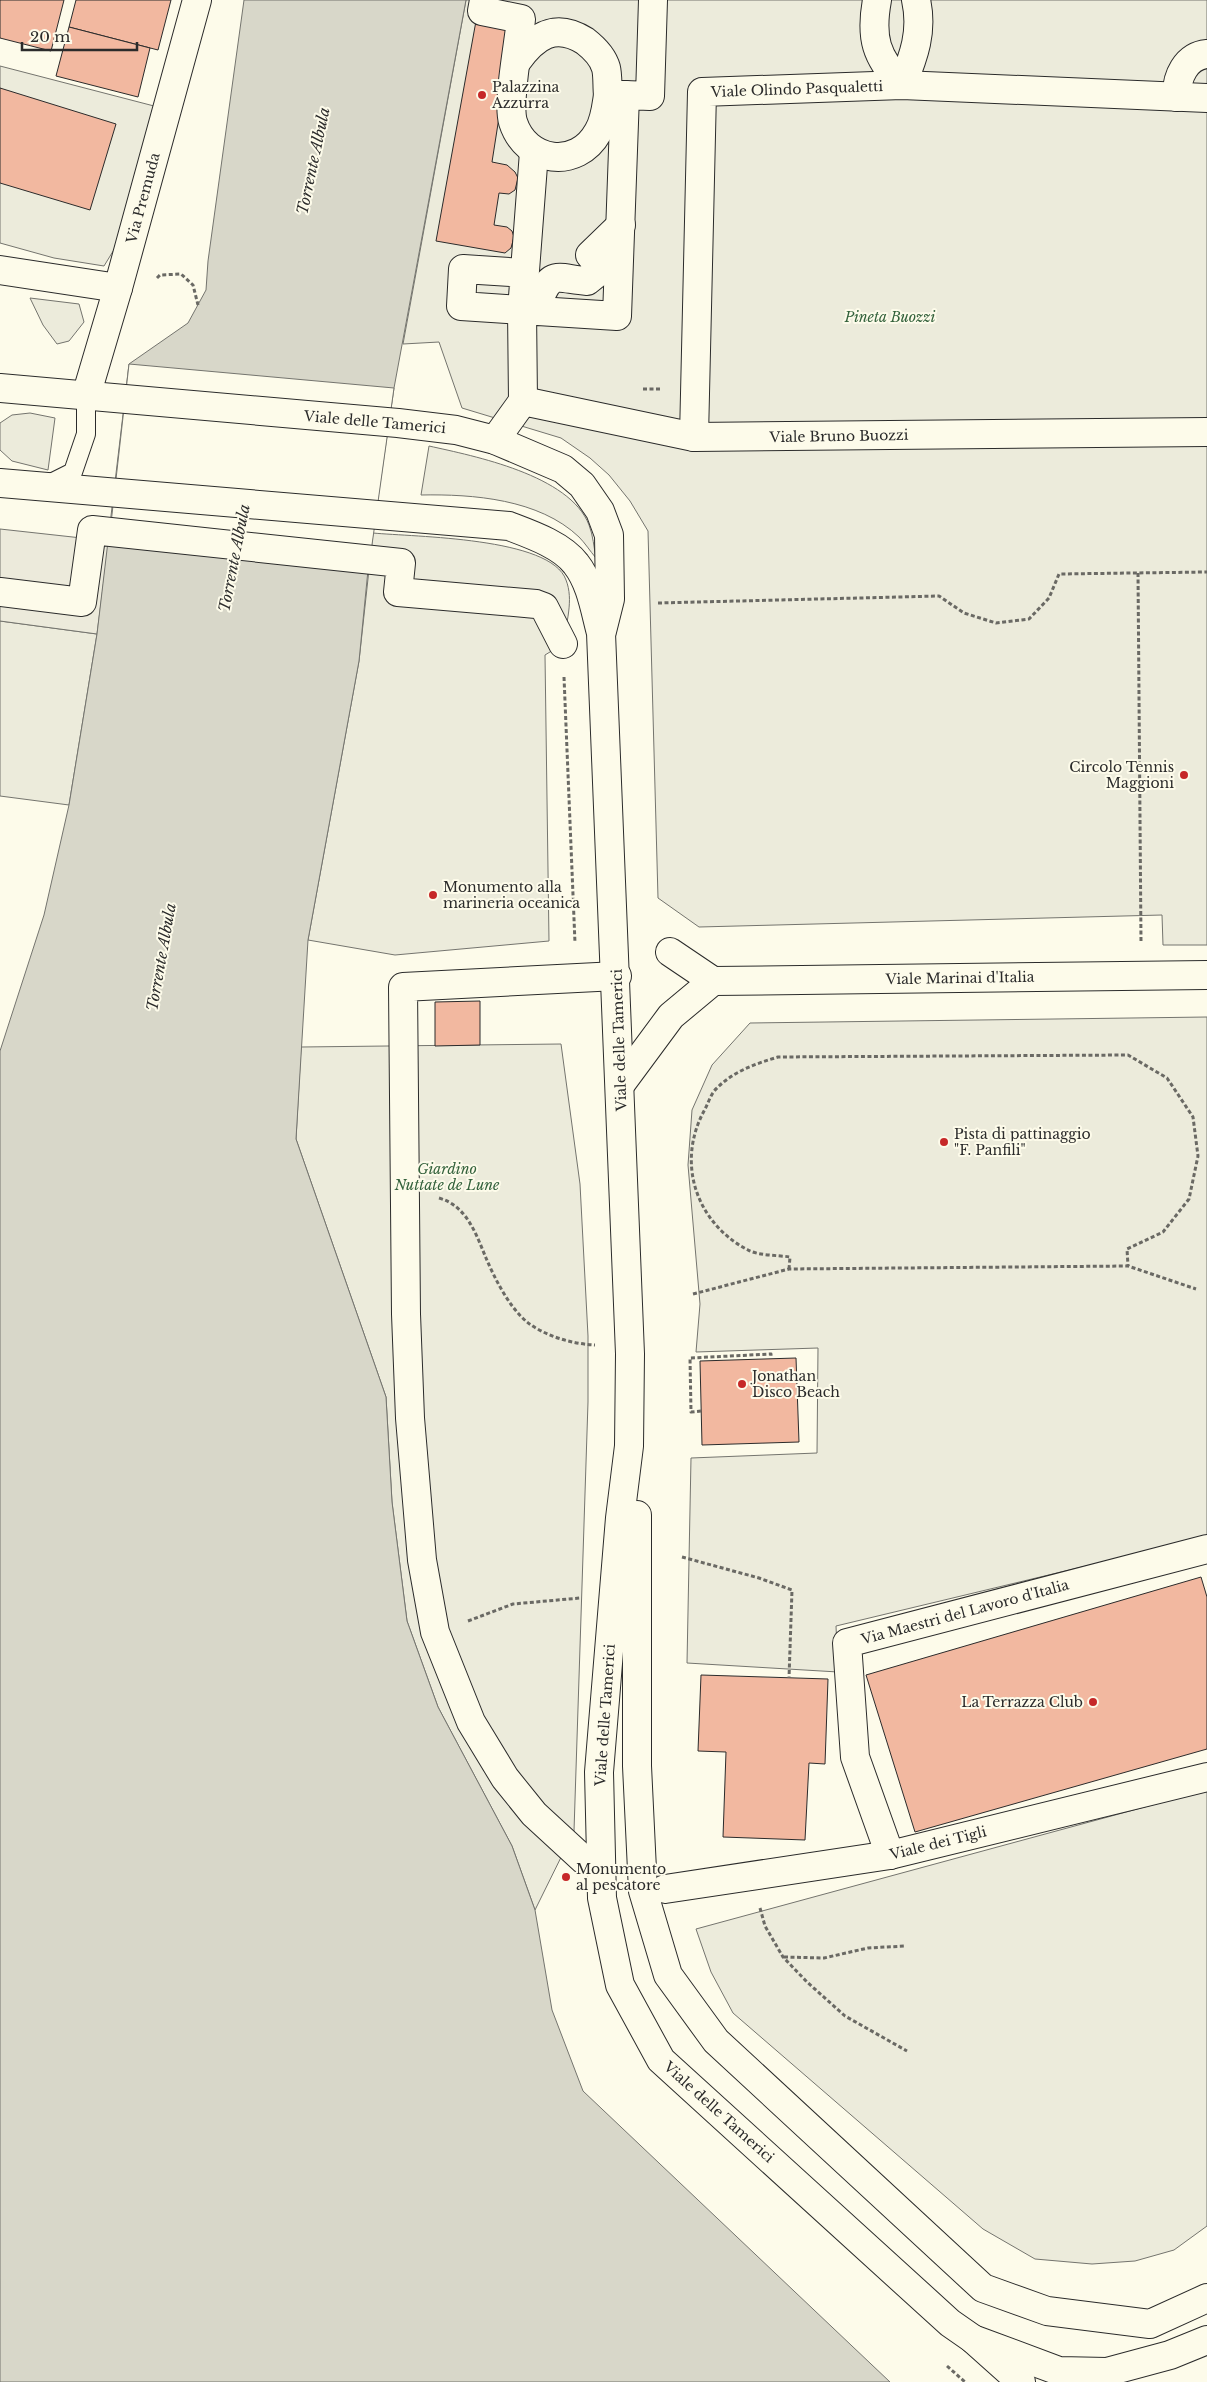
<svg xmlns="http://www.w3.org/2000/svg" width="1207" height="2382" font-family="'Libre Baskerville',serif">
<style>
.green{fill:#ecebdb;stroke:#74746e}
.parking{fill:#eceadb;stroke:#74746e}
.water{fill:#d8d7c9;stroke:#74746e}
.pier{fill:#fdfbea;stroke:#74746e}
.building{fill:#f2b8a0;stroke:#2b2b2b}
.lines{fill:none;stroke-linecap:round;stroke-linejoin:round}
.lane-casing{stroke:#2b2b2b;stroke-width:20}
.street-casing{stroke:#2b2b2b;stroke-width:30}
.secondary-casing{stroke:#2b2b2b;stroke-width:30}
.path{stroke:#6a6964;stroke-width:3;stroke-dasharray:4 2.5;stroke-linecap:butt}
.lane{stroke:#fdfbea;stroke-width:18}
.street{stroke:#fdfbea;stroke-width:28}
.secondary{stroke:#fdfbea;stroke-width:28}
.poi-dot{fill:#c62828;stroke:#fdfbea;stroke-width:2}
.labels{text-anchor:middle;dominant-baseline:central;stroke-width:4;stroke-linejoin:round;paint-order:stroke}
.poi-label{font-size:14px;fill:#2b2b2b;stroke:#fdfbea;text-anchor:start}
.street-label{font-size:14px;fill:#2b2b2b;stroke:#fdfbea}
.park-label{font-size:14px;font-style:italic;fill:#34623c;stroke:#fdfbea}
.water-label{font-size:15px;font-style:italic;fill:#2b2b2b;stroke:#fdfbea}
</style>
<rect width="100%" height="100%" fill="#fdfbea"/>
<g class="green">
<polygon points="466,0 1207,0 1207,945 1163,945 1162,915 699,927 658,898 648,531 630,501 609,475 590,458 561,438 462,408 439,342 403,344"/>
<polygon points="0,66 154,106 115,248 104,266 54,258 0,243"/>
<polygon points="30,298 79,304 84,322 69,341 57,344 43,325"/>
<polygon points="30,413 55,418 48,470 12,461 0,450 0,423 12,415"/>
<path d="M429 446C474 456 570 475 589 525 593 535 594 548 596 558 590 551 585 543 579 537 539 499 473 494 421 495Z"/>
<path d="M373 533C414 537 551 537 566 580 574 600 566 624 563 644L545 655 549 941 395 955 308 940 359 661Z"/>
<polygon points="0,621 97,634 69,805 0,796"/>
<polygon points="1207,1017 1207,1537 836,1626 838,1672 687,1663 691,1458 817,1453 818,1348 696,1352 700,1304 688,1165 692,1110 712,1065 750,1023"/>
<polygon points="561,1044 580,1184 588,1336 588,1402 574,1831 535,1910 512,1846 438,1707 407,1621 392,1502 386,1397 296,1139 301,1047"/>
<polygon points="1207,1790 1207,2226 1174,2250 1135,2261 1092,2264 1035,2259 983,2229 733,2013 711,1972 696,1929"/>
</g>
<polygon class="parking" points="0,529 109,541 97,634 0,621"/>
<polygon class="water" points="244,0 466,0 394,388 369,560 359,661 308,940 296,1139 386,1397 392,1502 407,1621 438,1707 512,1846 535,1910 552,2010 583,2091 890,2382 0,2382 0,1051 44,915 69,805 97,634 129,364 188,323 206,290 208,261"/>
<polygon class="pier" points="129,364 394,388 369,566 109,541"/>
<g class="building">
<polygon points="0,0 64,0 51,51 0,38"/>
<polygon points="76,0 171,0 158,50 69,27"/>
<polygon points="476,21 513,28 492,162 507,165 515,172 518,178 515,190 509,194 499,193 494,225 507,227 512,231 514,237 511,248 505,253 436,241"/>
<polygon points="69,27 150,48 138,97 56,76"/>
<polygon points="0,88 116,124 90,210 0,183"/>
<polygon points="480,1001 480,1045 435,1046 435,1002"/>
<polygon points="796,1358 799,1442 702,1445 700,1361"/>
<polygon points="1201,1577 1207,1597 1207,1749 915,1832 866,1675"/>
<polygon points="701,1675 828,1679 825,1764 809,1763 805,1840 723,1837 726,1752 698,1751"/>
</g>
<g class="lines">
<g class="lane-casing">
<polyline id="lane" points="47,485 73,472 86,434 86,396"/>
</g>
<g class="street-casing">
<g id="street">
<path d="M484 0 482 11 521 19C519 43 507 102 513 122 526 163 577 170 598 132 605 121 606 108 608 95"/>
<path d="M877 0C870 38 876 57 902 85 914 56 923 31 916 0"/>
<path d="M517 61C535 36 555 22 585 41 594 48 603 57 606 68 608 76 607 87 608 95H625"/>
<path d="M1177 97C1176 77 1186 56 1207 54"/>
<polyline points="0,270 118,288"/>
<polyline points="524,273 463,269 461,306 522,310 534,152"/>
<path d="M541 311 538 303C551 268 557 279 587 281L602 269 590 255 621 225"/>
<polyline points="86,396 118,288 197,0"/>
<polyline points="523,401 522,310 617,316 625,95 650,96 653,0"/>
<polyline points="694,437 702,92 902,85 1207,98"/>
<polyline points="495,440 523,401 694,437 1207,432"/>
<polyline points="0,592 82,602 92,530 401,563 398,592 536,604 544,607 563,644"/>
<polyline points="670,952 713,981 1207,975"/>
<polyline points="620,1085 671,1016 713,981"/>
<polyline points="890,1855 855,1757 847,1643 1207,1549"/>
<polyline points="584,1860 534,1814 505,1778 471,1722 435,1632 422,1560 410,1418 406,1314 403,987 617,976"/>
<polyline points="665,1889 890,1855 1207,1777"/>
<polyline points="973,2339 1021,2382"/>
</g>
</g>
<g class="secondary-casing">
<g id="secondary">
<polyline points="0,388 398,423 456,430 495,440 563,469 582,485 600,511 609,535 610,599 602,631"/>
<path d="M0 483 509 526C530 534 562 545 576 564 591 583 595 611 601 633L630 1354 629 1446 620 1518 599 1772 602 1898 620 1985 661 2060 950 2323 973 2339 1059 2371 1107 2372 1170 2355 1207 2340"/>
<polyline points="637,1515 637,1766 643,1891 668,1975 716,2041 983,2288 1047,2311 1150,2324 1207,2298"/>
</g>
</g>
<g class="path">
<polyline points="157,278 160,275 181,274 193,285 198,305"/>
<polyline points="643,389 662,389"/>
<polyline points="1138,573 1141,942"/>
<polyline points="658,603 939,596 964,613 996,623 1029,619 1049,598 1059,574 1207,572"/>
<polyline points="564,677 575,943"/>
<path d="M439 1198C467 1206 476 1234 486 1258 495 1279 509 1307 527 1322 545 1336 572 1344 595 1345"/>
<path d="M789 1269 790 1257C778 1255 759 1256 748 1250 696 1223 676 1163 704 1111 708 1104 711 1093 717 1088 734 1071 755 1064 778 1057L1128 1055 1167 1078 1193 1117 1198 1156 1189 1199 1163 1232 1127 1249 1128 1266"/>
<polyline points="693,1294 789,1269 1128,1266 1196,1289"/>
<polyline points="701,1411 691,1412 690,1358 771,1354 771,1358"/>
<polyline points="682,1557 759,1578 792,1590 789,1678"/>
<polyline points="468,1621 513,1604 580,1598"/>
<polyline points="760,1908 765,1926 783,1957 807,1982 845,2016 907,2051"/>
<polyline points="784,1957 824,1958 868,1948 905,1946"/>
<polyline points="947,2366 965,2382"/>
</g>
<use href="#lane" class="lane"/>
<use href="#street" class="street"/>
<use href="#secondary" class="secondary"/>
</g>
<g class="poi-dot">
<circle cx="482" cy="95" r="5"/>
<circle cx="1184" cy="775" r="5"/>
<circle cx="433" cy="895" r="5"/>
<circle cx="944" cy="1142" r="5"/>
<circle cx="742" cy="1384" r="5"/>
<circle cx="1093" cy="1702" r="5"/>
<circle cx="566" cy="1877" r="5"/>
</g>
<g class="labels">
<g class="poi-label">
<text x="492" y="87">Palazzina<tspan x="492" dy="16">Azzurra</tspan></text>
<text x="1174" y="767" text-anchor="end">Circolo Tennis<tspan x="1174" dy="16">Maggioni</tspan></text>
<text x="443" y="887">Monumento alla<tspan x="443" dy="16">marineria oceanica</tspan></text>
<text x="954" y="1134">Pista di pattinaggio<tspan x="954" dy="16">"F. Panfili"</tspan></text>
<text x="752" y="1376">Jonathan<tspan x="752" dy="16">Disco Beach</tspan></text>
<text x="1083" y="1702" text-anchor="end">La Terrazza Club</text>
<text x="576" y="1869">Monumento<tspan x="576" dy="16">al pescatore</tspan></text>
</g>
<g class="street-label">
<text transform="translate(797 89) rotate(-2)">Viale Olindo Pasqualetti</text>
<text transform="translate(143 198) rotate(-75)">Via Premuda</text>
<text transform="translate(375 422) rotate(5)">Viale delle Tamerici</text>
<text transform="translate(839 436) rotate(-1)">Viale Bruno Buozzi</text>
<text transform="translate(960 978) rotate(-1)">Viale Marinai d'Italia</text>
<text transform="translate(619 1040) rotate(-92)">Viale delle Tamerici</text>
<text transform="translate(965 1612) rotate(-15)">Via Maestri del Lavoro d'Italia</text>
<text transform="translate(605 1715) rotate(-86)">Viale delle Tamerici</text>
<text transform="translate(938 1843) rotate(-14)">Viale dei Tigli</text>
<text transform="translate(719 2112) rotate(42)">Viale delle Tamerici</text>
</g>
<g class="park-label">
<text x="890" y="317">Pineta Buozzi</text>
<text x="447" y="1169">Giardino<tspan x="447" dy="16">Nuttate de Lune</tspan></text>
</g>
<g class="water-label">
<text transform="translate(313 161) rotate(-78)">Torrente Albula</text>
<text transform="translate(234 558) rotate(-79)">Torrente Albula</text>
<text transform="translate(161 957) rotate(-80)">Torrente Albula</text>
</g>
</g>
<path d="M22 42v8h115v-8" fill="none" stroke="#2b2b2b" stroke-width="2.5"/>
<text x="30" y="42" font-size="15" fill="#2b2b2b" stroke="#fdfbea" stroke-width="4" paint-order="stroke">20 m</text>
</svg>
